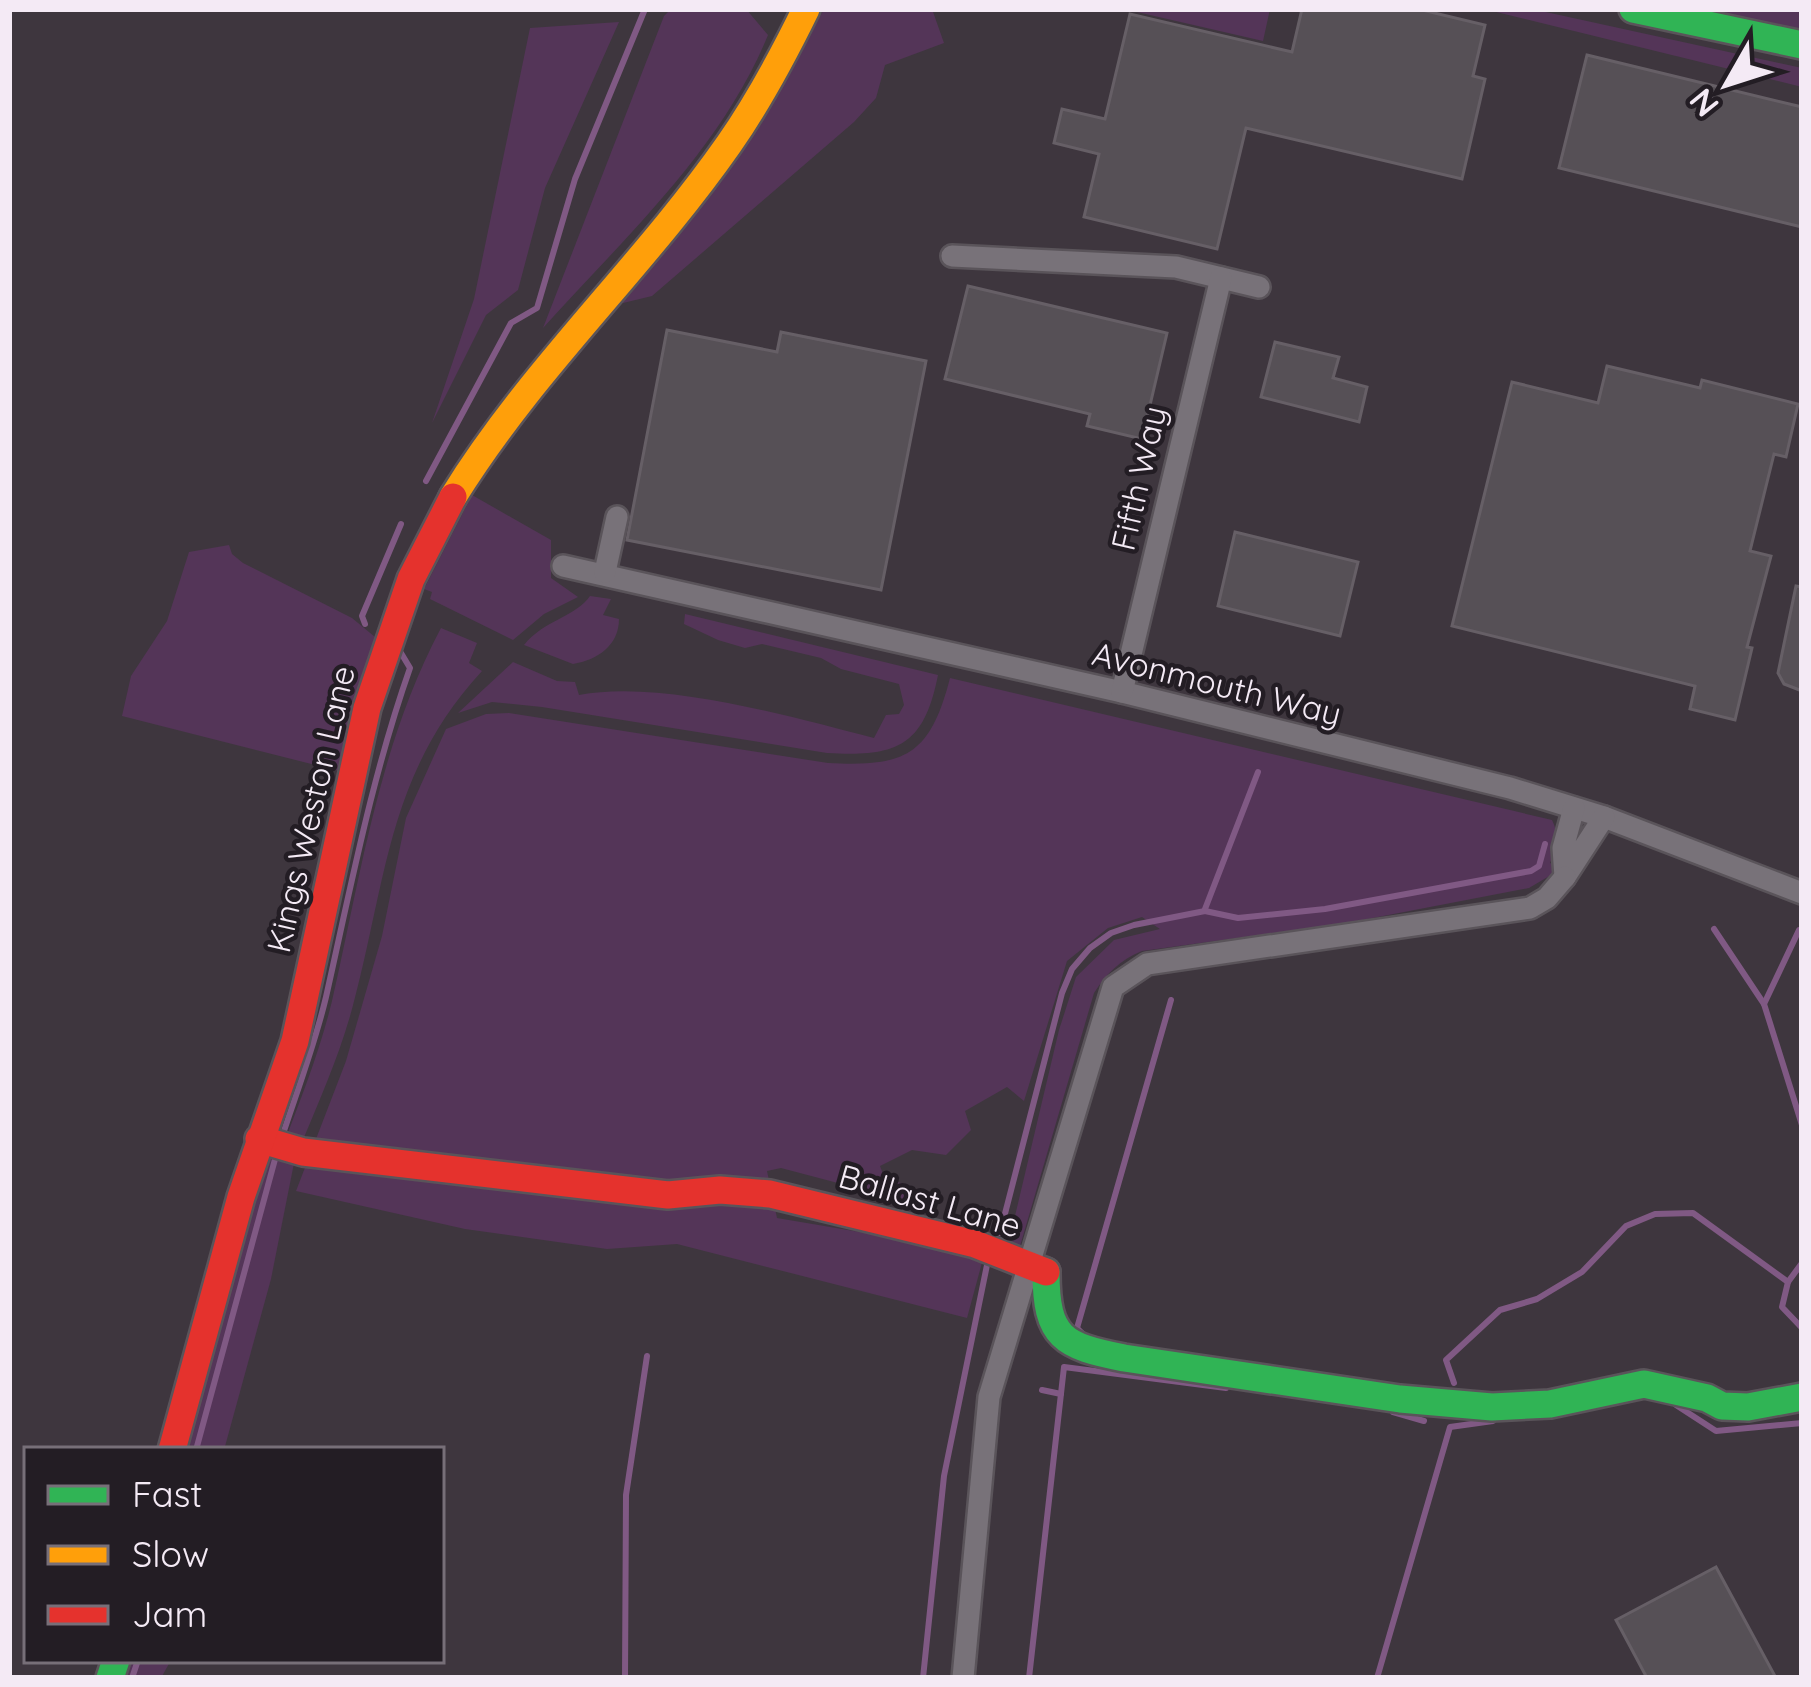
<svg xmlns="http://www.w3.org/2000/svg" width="1811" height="1687" font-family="Quicksand,sans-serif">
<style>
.green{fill:#543558}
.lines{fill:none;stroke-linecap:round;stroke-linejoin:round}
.stream{stroke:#805984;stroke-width:6}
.building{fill:#565056;stroke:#665f66;stroke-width:3}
.street-casing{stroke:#5a545a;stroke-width:26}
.fast-casing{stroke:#5a545a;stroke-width:32}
.slow-casing{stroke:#5a545a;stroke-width:32}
.jam-casing{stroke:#5a545a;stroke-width:32}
.street{stroke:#787279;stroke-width:21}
.fast{stroke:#30b455;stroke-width:27}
.slow{stroke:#ff9f0a;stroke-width:27}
.jam{stroke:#e5322d;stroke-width:27}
.labels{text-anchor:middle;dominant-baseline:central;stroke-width:9;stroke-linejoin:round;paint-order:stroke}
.street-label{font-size:33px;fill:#f4eaf5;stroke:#231d24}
</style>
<rect width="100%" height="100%" fill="#3e363e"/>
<g class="green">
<path d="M671 9H746L768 35C721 150 625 237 543 328L664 16Z"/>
<polygon points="824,9 932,9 944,43 885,65 876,98 854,122 652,296 619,304 617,294 760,123"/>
<polygon points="1124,9 1270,9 1263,41"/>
<polygon points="1484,9 1532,9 1802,68 1802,87"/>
<polygon points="1700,9 1802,9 1802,31"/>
<polygon points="619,22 545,188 518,290 486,315 432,423 474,299 530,28"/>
<polygon points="472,495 551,540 551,578 578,597 544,614 513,640 430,599 432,592 424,589"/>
<polygon points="229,545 232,554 243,563 352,618 375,637 339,771 122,716 131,676 167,621 189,552"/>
<path d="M590 596 611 599 603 615 619 619C619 645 598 660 573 664L524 645C544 620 577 616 590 596Z"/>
<path d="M685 614 938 675C924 747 896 757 827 753L542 707 492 702 458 713 513 662 557 681 575 682 579 695C661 679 792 717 874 738L886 715 899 714 904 705 899 684 841 669 821 658 762 644 745 648 718 640 684 624Z"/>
<path d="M441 628 477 643 469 663 482 671C387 774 387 880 352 1009 339 1057 319 1101 300 1147L284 1143C302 1096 320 1050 332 1001 361 874 379 745 441 628Z"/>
<path d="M950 678 1552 820C1560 836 1556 847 1550 863L1555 865 1551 875 1529 888 1347 923 1142 951C1120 960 1107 973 1094 993L1018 1253 992 1238 1010 1237 1059 1030 1076 977 1114 940 1160 929 1142 917 1108 928 1067 961 1024 1101 1007 1087 965 1111 971 1130 946 1155 912 1150 880 1166 885 1179 909 1185 906 1201 781 1168 767 1171 777 1218 960 1249 983 1259 967 1318 677 1244 607 1249 465 1229 296 1191 346 1061 382 936 406 818 446 729 486 714 509 713 828 763C905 767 930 756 950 678Z"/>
<polygon points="270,1148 296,1153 271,1279 224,1450 180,1450"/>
<polygon points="126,1660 171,1660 161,1678 121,1678"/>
</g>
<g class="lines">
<g class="stream">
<polyline points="426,481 511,323 537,308 575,179 645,9"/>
<polyline points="365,624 362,616 401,524"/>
<polyline points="1205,909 1258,772"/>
<polyline points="1714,929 1764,1004"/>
<polyline points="1799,930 1764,1004 1802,1125"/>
<path d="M282 1137C297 1091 315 1044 326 997 351 886 372 776 410 668L401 653"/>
<polyline points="1000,1233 1062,993 1072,969 1090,948 1111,933 1134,925 1205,911 1238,918 1325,909 1531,871 1539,866 1545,844"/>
<polyline points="1802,1263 1788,1282 1782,1307 1802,1328"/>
<polyline points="1084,1335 1077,1328 1171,1000"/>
<polyline points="1454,1383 1446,1360 1500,1310 1537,1299 1582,1272 1626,1226 1655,1214 1693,1213 1788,1282"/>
<polyline points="1042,1390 1061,1394"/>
<polyline points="1676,1405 1716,1431 1802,1423"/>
<polyline points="1393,1412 1424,1421"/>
<polyline points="196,1450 277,1152"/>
<polyline points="132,1678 138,1660"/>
<polyline points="625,1678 626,1495 647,1356"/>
<polyline points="923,1678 944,1476 987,1265"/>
<polyline points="1029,1678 1064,1367 1226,1388"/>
<polyline points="1377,1678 1450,1427 1493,1421"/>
</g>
</g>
<g class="building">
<polygon points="1302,9 1418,9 1485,25 1473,76 1485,79 1462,179 1246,128 1217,249 1084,217 1099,154 1054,143 1062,109 1105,119 1130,14 1292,52"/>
<polygon points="1587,55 1802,107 1802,227 1559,168"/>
<polygon points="968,286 1167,333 1142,439 1087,426 1090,414 945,379"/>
<polygon points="667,330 777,352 781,332 926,361 881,590 627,540"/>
<polygon points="1275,342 1339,357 1333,378 1367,387 1359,422 1261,397"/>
<polygon points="1607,366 1700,388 1702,380 1798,404 1786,457 1774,454 1750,551 1771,556 1747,647 1752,648 1735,720 1690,709 1695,686 1452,626 1512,382 1598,403"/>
<polygon points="1235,532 1358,562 1340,636 1218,606"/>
<polygon points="1796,586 1802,587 1802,691 1784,684 1778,673"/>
<polygon points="1716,1567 1776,1678 1647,1678 1616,1620"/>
</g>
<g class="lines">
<g class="street-casing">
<g id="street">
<polyline points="952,256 1176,267 1259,287"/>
<polyline points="563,566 1122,692 1510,788 1604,817 1802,893"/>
<polyline points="605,572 617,517"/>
<polyline points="1122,692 1221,278"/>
<polyline points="1574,808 1563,848 1565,877 1604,817"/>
<polyline points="963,1678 989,1397 1113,987 1147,964 1530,908 1547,898 1565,877"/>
</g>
</g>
<g class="fast-casing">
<g id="fast">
<polyline points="1633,9 1802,45"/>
<path d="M1046 1272C1046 1338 1063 1346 1124 1358L1400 1399 1492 1407 1550 1404 1644 1384 1707 1398 1722 1406 1748 1407 1802 1397"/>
<polyline points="110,1678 116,1660"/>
</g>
</g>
<g class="slow-casing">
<path id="slow" d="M453 497C532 369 643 267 729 144 759 101 783 56 806 9"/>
</g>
<g class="jam-casing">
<g id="jam">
<polyline points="259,1139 303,1152 668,1195 720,1190 770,1194 975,1244 1046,1272"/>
<polyline points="172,1450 241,1197 295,1041 367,708 411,579 453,497"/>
</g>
</g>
<use href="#street" class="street"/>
<use href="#fast" class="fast"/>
<use href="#slow" class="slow"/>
<use href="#jam" class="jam"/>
</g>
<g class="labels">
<g class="street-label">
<text transform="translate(1138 478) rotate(-77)">Fifth Way</text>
<text transform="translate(1217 683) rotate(14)">Avonmouth Way</text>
<text transform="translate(310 809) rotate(-77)">Kings Weston Lane</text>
<text transform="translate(930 1200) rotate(16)">Ballast Lane</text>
</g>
</g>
<rect width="1811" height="1687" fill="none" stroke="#f4eaf5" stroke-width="24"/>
<rect x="24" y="1447" width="420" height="216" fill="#231d24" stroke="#776f78" stroke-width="3"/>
<rect x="48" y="1486" width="60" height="18" fill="#30b455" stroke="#776f78" stroke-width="3"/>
<text x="132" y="1507" font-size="36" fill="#f4eaf5">Fast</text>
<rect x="48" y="1546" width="60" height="18" fill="#ff9f0a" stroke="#776f78" stroke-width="3"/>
<text x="132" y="1567" font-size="36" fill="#f4eaf5">Slow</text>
<rect x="48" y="1606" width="60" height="18" fill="#e5322d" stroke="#776f78" stroke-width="3"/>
<text x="132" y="1627" font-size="36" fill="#f4eaf5">Jam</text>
<g transform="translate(1727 84) rotate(231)" stroke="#231d24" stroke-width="9" paint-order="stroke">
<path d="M0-9L21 45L0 30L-21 45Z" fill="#f4eaf5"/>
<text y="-18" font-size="33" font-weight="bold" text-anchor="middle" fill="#f4eaf5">N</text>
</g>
</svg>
